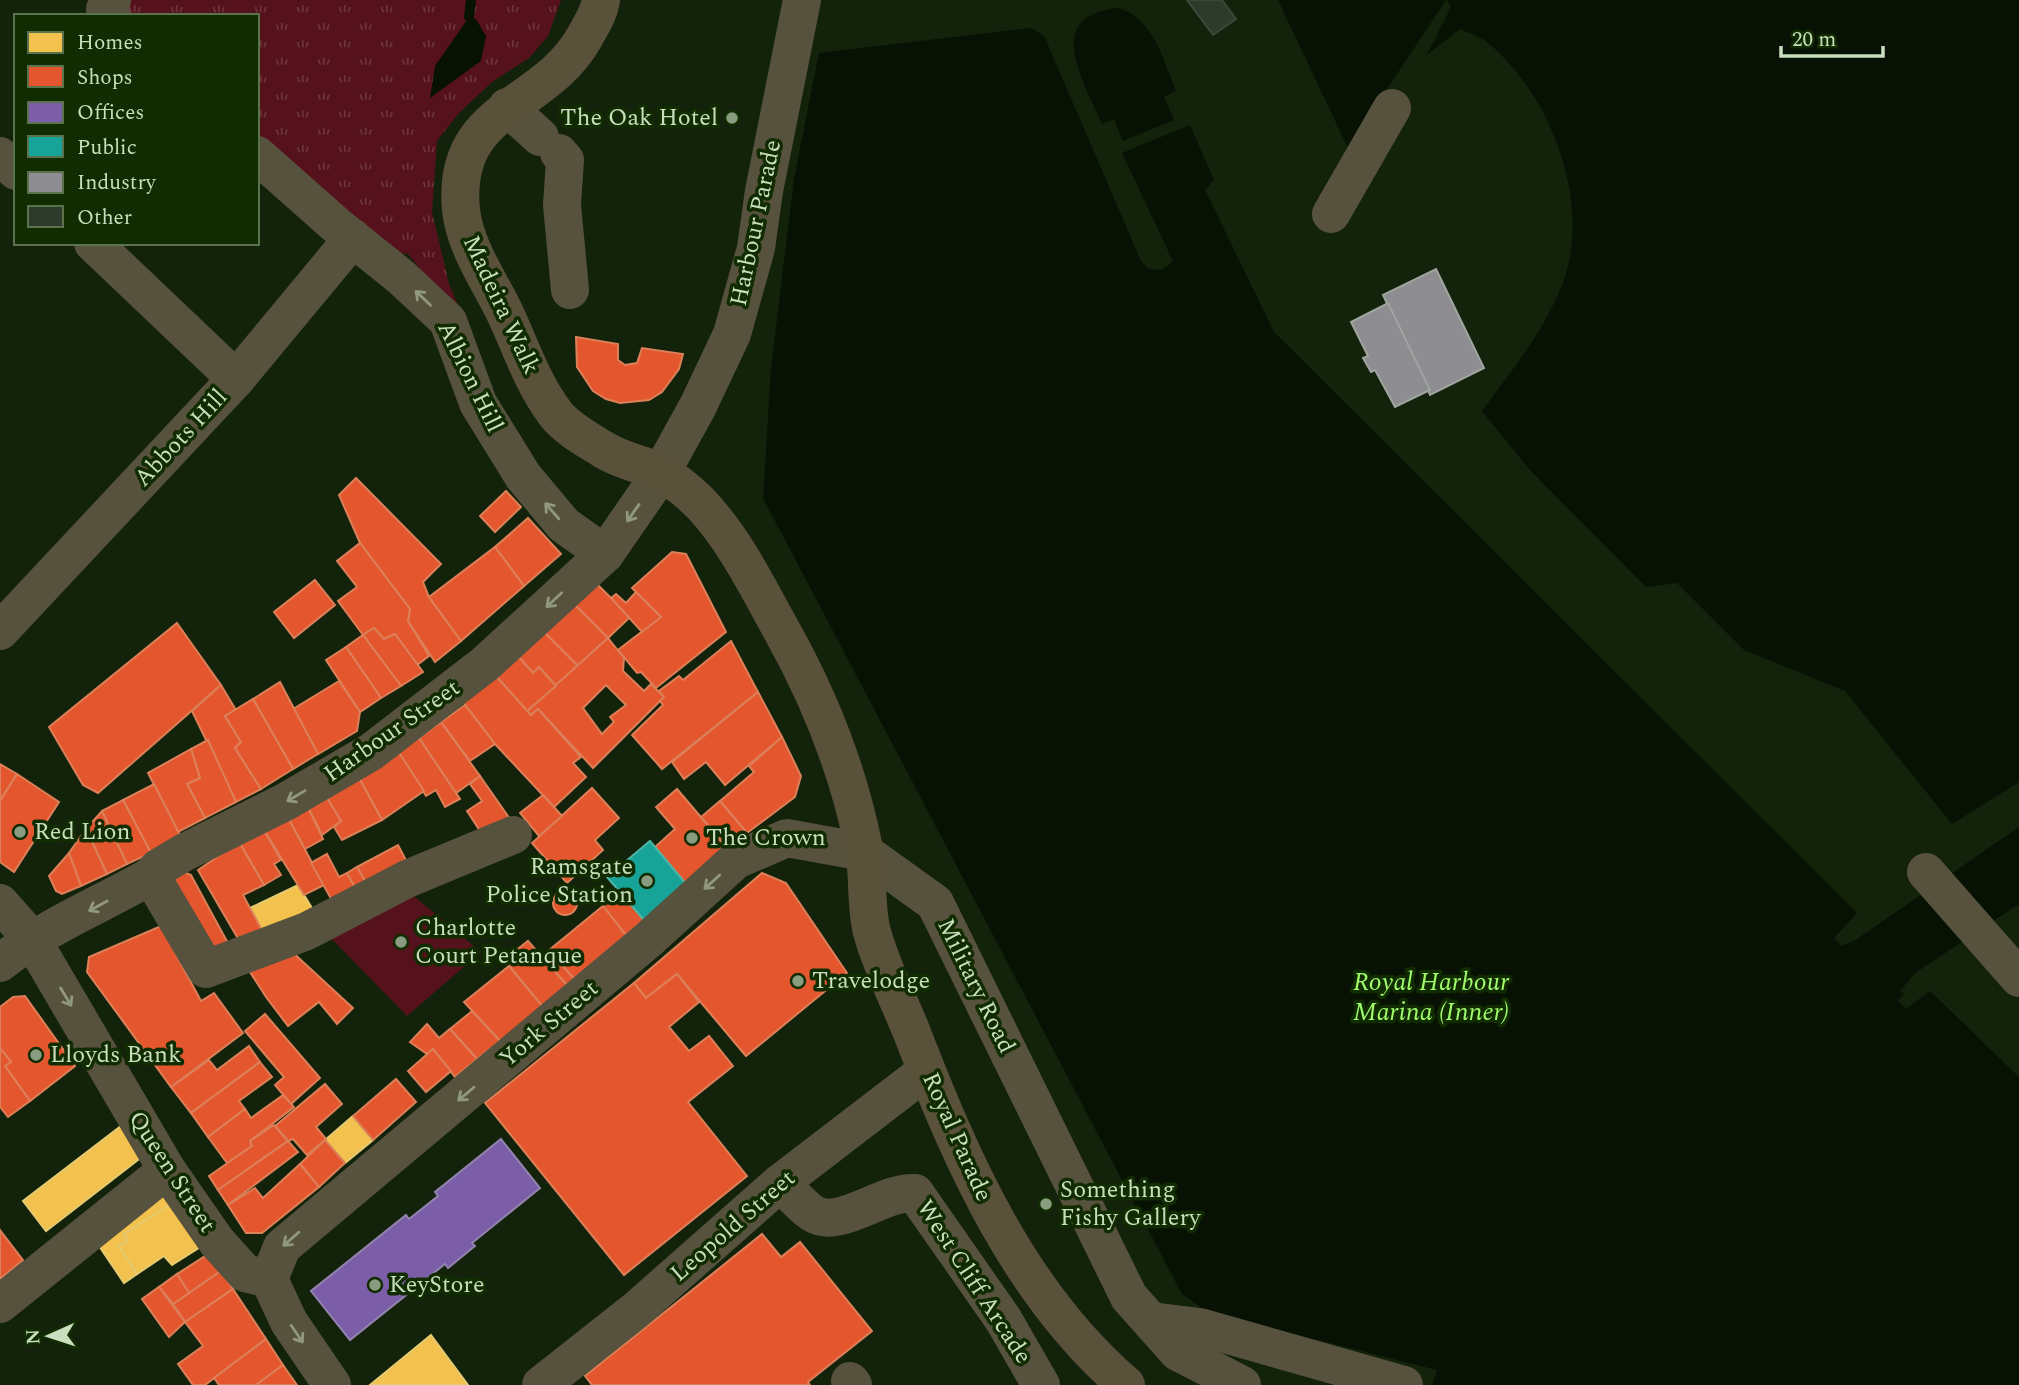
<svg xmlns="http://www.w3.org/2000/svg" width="2019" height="1385" font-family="Spectral,serif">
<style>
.park{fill:url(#park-tufts)}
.garden{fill:#55121c}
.water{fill:#071104}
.homes{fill:#f2c14e;stroke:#e5ca70;stroke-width:2}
.shops{fill:#e4572e;stroke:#dc8059;stroke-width:2;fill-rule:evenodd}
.offices{fill:#7b5ea7;stroke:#9284ae;stroke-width:2}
.public{fill:#17a398;stroke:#4cb5a3;stroke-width:2}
.industry{fill:#8d8d92;stroke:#9fa59f;stroke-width:2}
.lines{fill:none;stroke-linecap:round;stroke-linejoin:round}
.stream{stroke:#071104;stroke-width:10}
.building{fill:#2c3b2b;stroke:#364b38;stroke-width:2}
.minor{stroke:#57523d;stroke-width:38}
.major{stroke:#5a513a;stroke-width:38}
.oneway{stroke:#90987e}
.poi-dot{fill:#899c7f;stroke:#112c00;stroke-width:2.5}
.labels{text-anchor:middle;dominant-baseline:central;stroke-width:7;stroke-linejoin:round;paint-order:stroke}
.poi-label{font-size:24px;fill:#c8debe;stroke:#112c00;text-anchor:start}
.street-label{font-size:24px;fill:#c8debe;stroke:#112c00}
.water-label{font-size:26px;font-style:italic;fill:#9ffb6c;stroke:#112c00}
</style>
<defs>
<pattern id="park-tufts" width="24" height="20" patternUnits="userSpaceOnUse" patternTransform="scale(1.75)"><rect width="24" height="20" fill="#55121c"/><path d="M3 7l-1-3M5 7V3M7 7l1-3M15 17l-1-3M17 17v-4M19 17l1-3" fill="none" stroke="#6c343b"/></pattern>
</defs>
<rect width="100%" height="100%" fill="#13220a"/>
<polygon class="park" points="125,0 561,0 548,36 529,58 492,82 459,113 437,141 432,212 449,284 467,327 408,254 388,252 257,141 257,16 132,16 120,5"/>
<polygon class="garden" points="403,887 481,952 407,1016 324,931"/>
<g class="water">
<polygon points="1278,0 1446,0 1348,148"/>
<path d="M1447 0H2019V782L1952 824 1845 691 1744 650 1677 583 1646 587 1529 469 1482 411C1511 372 1544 331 1562 285 1593 206 1552 95 1488 43 1481 37 1469 33 1460 29L1427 55 1451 7Z"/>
<path d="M1119 8C1154 19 1163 60 1176 91L1164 97 1174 120 1123 141 1114 119 1102 124C1084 81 1041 15 1119 8Z"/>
<polygon points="469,17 476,19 486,36 481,61 430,98 435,66"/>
<polygon points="1031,28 1044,36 1141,261 1148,269 1162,270 1173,261 1122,153 1190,125 1214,180 1205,190 1274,332 1857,913 1834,938 1841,946 1854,941 2019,827 2019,904 1915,973 1900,991 1904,994 1898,1001 1906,1009 1930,991 2019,1077 2019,1385 1432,1385 1437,1370 1208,1312 1182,1294 763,498 771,369 794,179 819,53"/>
</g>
<g class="homes">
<polygon points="298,885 315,913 264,934 250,908"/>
<polygon points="353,1116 373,1140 345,1163 325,1140"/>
<polygon points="121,1126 143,1156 46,1231 23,1201"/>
<polygon points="162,1186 173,1203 124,1234 128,1241 119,1246 137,1274 124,1283 93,1237"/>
<polygon points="173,1203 202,1246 172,1265 164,1256 137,1274 119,1246 128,1241 124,1234"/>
<polygon points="431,1335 468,1385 370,1385"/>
</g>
<g class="shops">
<polygon points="576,337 618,344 618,360 625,365 637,363 642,348 683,354 679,369 662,392 649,400 620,403 606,399 593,391 577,367"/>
<polygon points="356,478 441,564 423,582 429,597 461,641 435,662 408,621 410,609 360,543 339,495"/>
<polygon points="506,491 521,507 495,532 480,516"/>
<polygon points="528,518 561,554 524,586 495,547"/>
<polygon points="360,543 410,609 408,621 429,656 417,665 395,634 384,639 374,628 363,635 338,601 357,587 337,561"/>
<polygon points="495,547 524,586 461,641 429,597"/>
<polygon points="672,552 686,554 726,632 656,688 641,672 637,673 618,650 661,617 632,588"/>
<polygon points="315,580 335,605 294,638 274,612"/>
<polygon points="594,581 630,617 608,638 572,602"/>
<polygon points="636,592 661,617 642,632 611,598 616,594 626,603"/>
<polygon points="572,602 608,638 578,666 542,630"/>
<polygon points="177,623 221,685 98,793 83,785 49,727"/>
<polygon points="374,628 384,639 395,634 423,672 401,686 363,635"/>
<polygon points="542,630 578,666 556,686 539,667 533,673 517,655"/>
<polygon points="363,635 401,686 381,698 346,647"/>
<path d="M608 638 624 658 623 671 644 691 651 684 664 697 593 768 538 709 531 715 527 711ZM606 685 626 705 610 717 614 722 602 734 583 708Z"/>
<polygon points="731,641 758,692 662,769 632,735 663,705 660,701 664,697 659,691 679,676 683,680"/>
<polygon points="346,647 381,698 360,712 326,660"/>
<polygon points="517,655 533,673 539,667 556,686 527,711 495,675"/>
<polygon points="495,675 531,715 538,709 581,757 573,763 586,777 554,807 495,744 463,702"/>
<polygon points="339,681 360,712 357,731 318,754 293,709"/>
<polygon points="280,682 318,754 293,769 253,699"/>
<polygon points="221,685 236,710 225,716 241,742 235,748 261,789 236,802 192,711"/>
<polygon points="758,692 782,737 725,785 706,762 684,779 672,762"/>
<polygon points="253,699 293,769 261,789 235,748 241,742 225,716"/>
<polygon points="465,705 495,744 470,761 441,722"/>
<polygon points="441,722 480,776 456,793 419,738"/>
<polygon points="782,737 801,776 795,797 747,833 720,801 754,772 749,766"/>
<polygon points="419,738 460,799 445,807 436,790 426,796 398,751"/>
<polygon points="208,740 236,802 205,818 187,784 200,778 191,749"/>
<polygon points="191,749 200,778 187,784 205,818 178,832 148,773"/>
<polygon points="398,751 424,791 382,820 358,776"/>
<polygon points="0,764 17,774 0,801"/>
<polygon points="17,774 59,802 14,872 0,862 0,801"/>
<polygon points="358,776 382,820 342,840 334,827 341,821 324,793"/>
<polygon points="480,776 510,819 484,837 467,811 482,801 470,784"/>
<polygon points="154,784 181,837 151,853 123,800"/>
<polygon points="592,788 619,818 595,840 603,850 567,883 532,843"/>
<polygon points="677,789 728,849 686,884 655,847 675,829 656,807"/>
<polygon points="324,793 341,821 322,835 306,803"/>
<polygon points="543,795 562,816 539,836 520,813"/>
<polygon points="123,800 151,853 127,864 102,811"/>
<polygon points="720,801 747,833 728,849 701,817"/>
<polygon points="306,803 323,839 305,849 286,814"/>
<polygon points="102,811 127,864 107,874 86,829"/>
<polygon points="286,814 324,885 304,895 262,827"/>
<polygon points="262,827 281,860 274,864 281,875 264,885 238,840"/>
<polygon points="86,829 107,874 81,886 69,853"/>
<polygon points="239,842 264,885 243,895 264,934 240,942 198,870"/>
<polygon points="398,845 408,864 368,886 357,867"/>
<polygon points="69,853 81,886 62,894 56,891 49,876"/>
<polygon points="327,854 339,877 347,873 357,891 334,904 311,863"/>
<polygon points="357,867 368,886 357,891 347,873"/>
<polygon points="184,872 191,875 229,945 206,950 170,879"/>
<polygon points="762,873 786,883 847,973 746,1056 677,974 646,998 634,983"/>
<circle cx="565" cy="903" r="12"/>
<polygon points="620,892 644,920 626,935 603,906"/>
<polygon points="603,906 628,938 575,980 549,950"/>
<polygon points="161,926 201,1001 214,993 243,1033 171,1087 87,972 89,957"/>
<polygon points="528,941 541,956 549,950 555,957 548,964 568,986 543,1007 509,966 514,962 509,956"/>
<polygon points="289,949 353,1008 337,1024 319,1002 288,1026 266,997 250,972"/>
<polygon points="555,957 575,980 568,986 548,964"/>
<polygon points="509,966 543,1007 500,1041 464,1002"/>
<polygon points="677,974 699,1002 669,1027 689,1051 709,1036 733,1066 688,1102 747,1176 624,1275 485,1103 634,983 646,998"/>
<polygon points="25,996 75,1066 30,1101 5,1066 11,1062 0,1048 0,1007 13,997"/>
<polygon points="472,1011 500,1041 477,1059 450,1029"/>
<polygon points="265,1014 320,1078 291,1104 275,1085 284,1077 245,1031"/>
<polygon points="427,1024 439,1038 450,1029 477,1059 455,1077 433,1049 427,1054 410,1042"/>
<polygon points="249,1046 260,1062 191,1113 171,1087 209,1060 217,1070"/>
<polygon points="0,1048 11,1062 5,1066 30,1101 8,1117 0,1107"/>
<polygon points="433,1049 451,1071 426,1092 408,1071"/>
<polygon points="260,1062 272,1077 239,1101 245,1109 208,1137 191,1113"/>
<polygon points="396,1079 416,1102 373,1140 353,1116"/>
<polygon points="325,1084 342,1104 316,1127 326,1139 307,1155 293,1139 288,1141 275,1126"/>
<polygon points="283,1095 294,1107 250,1141 252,1146 227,1163 208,1137 245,1109 251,1118"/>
<polygon points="274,1125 288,1141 218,1190 209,1176 252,1146 250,1141"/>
<polygon points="325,1140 345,1163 319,1187 300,1164"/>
<polygon points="288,1141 298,1152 228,1205 218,1190"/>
<polygon points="300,1164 319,1187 262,1233 246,1233 228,1205 255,1188 263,1198"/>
<polygon points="0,1230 23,1260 0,1279"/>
<polygon points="762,1234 781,1257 800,1242 872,1331 808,1382 810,1385 592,1385 585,1376"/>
<polygon points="210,1253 221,1271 189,1293 177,1274"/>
<polygon points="221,1271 233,1289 185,1322 173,1304"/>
<polygon points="177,1274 189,1293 173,1304 159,1287"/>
<polygon points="159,1287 185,1322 169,1337 142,1299"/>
<polygon points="233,1289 266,1339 205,1385 193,1385 178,1364 203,1346 185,1322"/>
<polygon points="266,1339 283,1365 256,1385 219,1385 214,1378"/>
<polygon points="283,1365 297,1385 256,1385"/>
</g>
<polygon class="offices" points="501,1139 540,1188 472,1243 475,1246 448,1268 445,1264 350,1340 311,1291 406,1215 409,1219 438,1196 435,1192"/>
<polygon class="public" points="650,841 686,884 644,920 607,877"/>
<g class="industry">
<polygon points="1436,269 1484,368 1430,395 1383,295"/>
<polygon points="1388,303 1430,390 1395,407 1375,370 1371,372 1363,358 1368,356 1351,322"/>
</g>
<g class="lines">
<polyline class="stream" points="469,17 471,0"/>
</g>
<polygon class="building" points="1187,0 1222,0 1236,19 1213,35"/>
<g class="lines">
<g class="minor">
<polyline points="112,16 105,9 112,0"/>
<polyline points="507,107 540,137"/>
<polyline points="559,153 565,160 562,205 570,290"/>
<polyline points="257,155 336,225 401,277 448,321 478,403 523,476 564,525 605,554"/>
<polyline points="0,156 16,171"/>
<polyline points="1331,214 1392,108"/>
<polyline points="93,243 236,379"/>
<polyline points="0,631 236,379 353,238"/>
<polyline points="1926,872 2019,978"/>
<polyline points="151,876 206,969 307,931 407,879 513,835"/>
<polyline points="0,903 31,938 167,1170 217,1242 245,1273 269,1279"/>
<path d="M0 963C45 927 100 905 151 876L158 868 183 853 285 802 371 752 485 664 605 554 661 473 698 406 732 334 756 248 764 191 802 0"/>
<path d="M780 1183C790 1192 801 1205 812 1213 839 1231 882 1191 915 1193L1003 1319 1041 1385"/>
<polyline points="269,1279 282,1247 648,940 736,860 787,838 864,852 935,903 1129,1297 1178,1352 1242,1385"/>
<polyline points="269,1279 289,1322 332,1385"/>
<polyline points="0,1304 167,1170"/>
<polyline points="1151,1321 1200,1327 1404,1385"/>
<polyline points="850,1381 853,1385"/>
<polyline points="541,1385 636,1310 780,1183 926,1071"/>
</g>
<path class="major" d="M601 0C599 14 591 25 584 38 543 110 451 106 461 210 465 246 487 277 503 309 520 344 531 381 555 413 565 427 586 439 601 448 617 459 637 463 655 470 671 477 690 493 702 505 736 542 758 588 782 631 820 699 849 772 864 849 869 876 865 905 872 932 881 966 899 1000 912 1033 962 1162 1019 1293 1126 1385"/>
</g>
<defs><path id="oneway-shaft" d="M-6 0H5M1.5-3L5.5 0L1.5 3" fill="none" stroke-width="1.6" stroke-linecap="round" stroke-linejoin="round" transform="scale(1.75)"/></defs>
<g class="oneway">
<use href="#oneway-shaft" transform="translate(423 298) rotate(-136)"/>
<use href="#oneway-shaft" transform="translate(552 511) rotate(-131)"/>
<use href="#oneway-shaft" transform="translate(633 513) rotate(125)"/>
<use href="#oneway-shaft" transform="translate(554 600) rotate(137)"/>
<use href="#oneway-shaft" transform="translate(296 796) rotate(149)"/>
<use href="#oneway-shaft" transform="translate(712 882) rotate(138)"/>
<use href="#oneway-shaft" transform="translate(98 906) rotate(151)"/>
<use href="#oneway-shaft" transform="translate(66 997) rotate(59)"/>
<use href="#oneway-shaft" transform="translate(466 1094) rotate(140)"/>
<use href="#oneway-shaft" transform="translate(291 1239) rotate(139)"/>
<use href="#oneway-shaft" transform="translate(297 1334) rotate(56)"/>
</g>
<g class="poi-dot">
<circle cx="732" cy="118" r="7"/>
<circle cx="20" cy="832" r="7"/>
<circle cx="692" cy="838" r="7"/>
<circle cx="647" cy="881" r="7"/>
<circle cx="401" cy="942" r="7"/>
<circle cx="798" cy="981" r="7"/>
<circle cx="36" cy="1055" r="7"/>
<circle cx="1046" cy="1204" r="7"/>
<circle cx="375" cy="1285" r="7"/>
</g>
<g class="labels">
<g class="poi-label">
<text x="718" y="118" text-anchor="end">The Oak Hotel</text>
<text x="34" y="832">Red Lion</text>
<text x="706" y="838">The Crown</text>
<text x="633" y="867" text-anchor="end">Ramsgate<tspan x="633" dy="28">Police Station</tspan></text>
<text x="415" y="928">Charlotte<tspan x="415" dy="28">Court Petanque</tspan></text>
<text x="812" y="981">Travelodge</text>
<text x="50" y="1055">Lloyds Bank</text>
<text x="1060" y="1190">Something<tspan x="1060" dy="28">Fishy Gallery</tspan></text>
<text x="389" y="1285">KeyStore</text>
</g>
<g class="street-label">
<text transform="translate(756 223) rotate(-78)">Harbour Parade</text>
<text transform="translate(501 305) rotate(65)">Madeira Walk</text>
<text transform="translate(470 377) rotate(64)">Albion Hill</text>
<text transform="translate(181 438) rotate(-47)">Abbots Hill</text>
<text transform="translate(392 731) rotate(-35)">Harbour Street</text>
<text transform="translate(976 986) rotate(64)">Military Road</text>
<text transform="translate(549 1024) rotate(-40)">York Street</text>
<text transform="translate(957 1137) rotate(66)">Royal Parade</text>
<text transform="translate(172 1172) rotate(57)">Queen Street</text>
<text transform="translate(733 1226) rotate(-41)">Leopold Street</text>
<text transform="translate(974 1282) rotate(57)">West Cliff Arcade</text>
</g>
<g class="water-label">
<text x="1431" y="982">Royal Harbour<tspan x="1431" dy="30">Marina (Inner)</tspan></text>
</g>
</g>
<rect x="14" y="14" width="245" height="231" fill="#112c00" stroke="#5a734c" stroke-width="2"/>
<rect x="28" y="32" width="35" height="21" fill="#f2c14e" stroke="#5a734c" stroke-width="2"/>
<text x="77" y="49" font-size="21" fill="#c8debe">Homes</text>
<rect x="28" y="66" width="35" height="21" fill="#e4572e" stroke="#5a734c" stroke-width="2"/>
<text x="77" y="84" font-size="21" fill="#c8debe">Shops</text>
<rect x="28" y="102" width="35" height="21" fill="#7b5ea7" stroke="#5a734c" stroke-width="2"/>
<text x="77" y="119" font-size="21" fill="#c8debe">Offices</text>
<rect x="28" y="136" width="35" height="21" fill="#17a398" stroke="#5a734c" stroke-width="2"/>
<text x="77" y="154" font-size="21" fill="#c8debe">Public</text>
<rect x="28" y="172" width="35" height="21" fill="#8d8d92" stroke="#5a734c" stroke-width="2"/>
<text x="77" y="189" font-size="21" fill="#c8debe">Industry</text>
<rect x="28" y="206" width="35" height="21" fill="#2c3b2b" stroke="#5a734c" stroke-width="2"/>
<text x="77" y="224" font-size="21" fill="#c8debe">Other</text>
<g transform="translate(49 1336) rotate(267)" stroke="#112c00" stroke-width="5" paint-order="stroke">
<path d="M0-5L12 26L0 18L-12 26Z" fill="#c8debe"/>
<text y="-10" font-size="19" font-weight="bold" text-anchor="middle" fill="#c8debe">N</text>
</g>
<path d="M1781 46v10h102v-10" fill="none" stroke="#c8debe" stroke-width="3.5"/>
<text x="1792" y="46" font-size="21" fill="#c8debe" stroke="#112c00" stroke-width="5" paint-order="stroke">20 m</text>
</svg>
